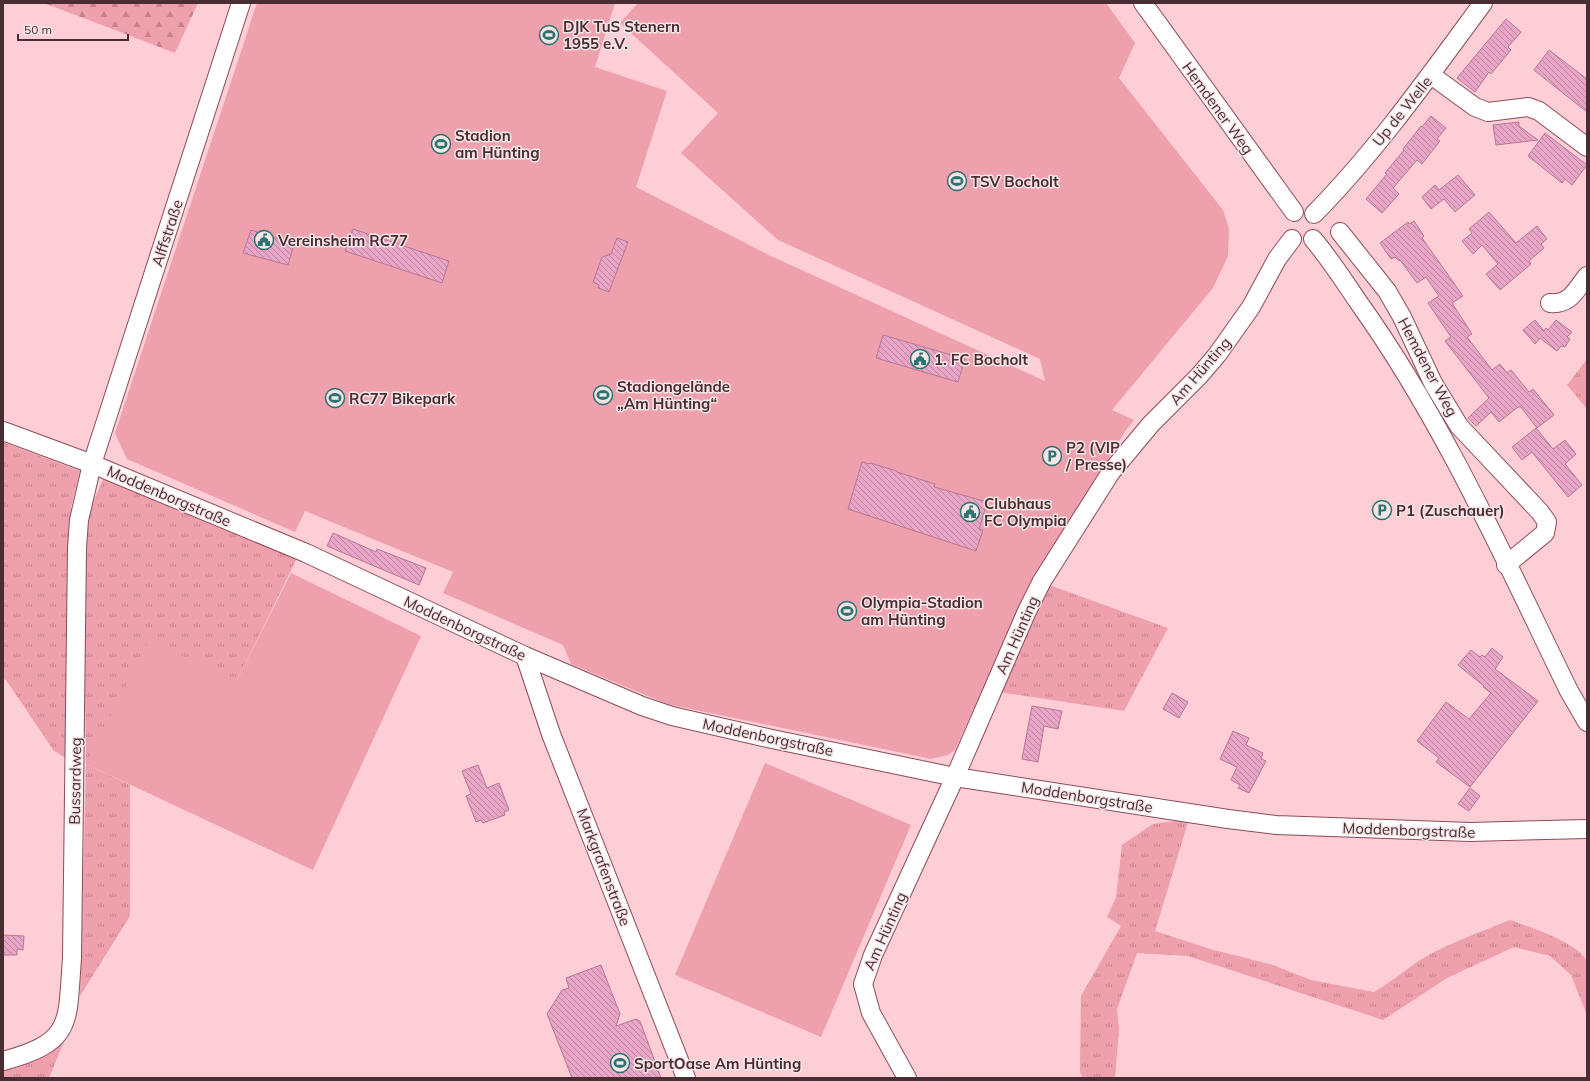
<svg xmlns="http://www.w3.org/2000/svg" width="1590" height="1081" font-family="Mulish,sans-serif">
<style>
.grass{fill:url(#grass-tufts)}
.forest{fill:url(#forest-firs)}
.pitch{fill:#eea0ad}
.building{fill:url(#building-back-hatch);stroke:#b77897}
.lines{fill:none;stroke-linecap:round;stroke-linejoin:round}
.minor-casing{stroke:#8e4c59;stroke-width:20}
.minor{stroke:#fff;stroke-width:18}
.labels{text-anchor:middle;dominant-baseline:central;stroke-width:3;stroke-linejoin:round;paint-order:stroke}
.poi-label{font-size:15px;font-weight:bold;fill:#4a2d32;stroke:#f5e5e7;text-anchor:start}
.street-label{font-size:15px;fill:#4a2d32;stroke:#f5e5e7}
</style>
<defs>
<pattern id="grass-tufts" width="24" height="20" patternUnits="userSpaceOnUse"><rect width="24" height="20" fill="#eea0ad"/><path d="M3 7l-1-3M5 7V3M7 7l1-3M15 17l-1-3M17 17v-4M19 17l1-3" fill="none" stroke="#c3838d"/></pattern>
<pattern id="forest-firs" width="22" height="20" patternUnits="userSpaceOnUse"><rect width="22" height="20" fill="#eea0ad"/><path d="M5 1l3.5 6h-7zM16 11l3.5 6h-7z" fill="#c3838d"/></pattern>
<pattern id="building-back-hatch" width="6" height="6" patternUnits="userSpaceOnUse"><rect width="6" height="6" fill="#e8a5c5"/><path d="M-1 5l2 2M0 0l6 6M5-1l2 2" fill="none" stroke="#be87a1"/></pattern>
</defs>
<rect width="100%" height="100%" fill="#fdced5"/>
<g class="grass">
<polygon points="1587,359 1587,409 1567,385"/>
<polygon points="3,442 80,471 71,507 65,757 54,751 6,680 3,679"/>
<polygon points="105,475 298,556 237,681 86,764 130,785 130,916 80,996 86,764 83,547 87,516"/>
<polygon points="1049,585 1168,628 1124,711 999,692"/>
<path d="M1189 819 1155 931 1210 949 1273 965 1311 980 1374 992C1389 983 1403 972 1417 962 1443 945 1481 932 1510 920 1527 926 1582 944 1587 962 1590 975 1587 1001 1587 1015L1571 975 1550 956 1514 947 1447 978 1383 1020 1188 956 1137 953 1117 1009 1119 1029 1115 1078H1082L1080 1071 1081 996 1121 926 1107 917 1116 897 1122 845 1153 824Z"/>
<polygon points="67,1034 49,1078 3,1078 3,1066"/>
</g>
<polygon class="forest" points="44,3 198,3 175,53"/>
<g class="pitch">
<polygon points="257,3 615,3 595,67 667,91 636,187 771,256 1045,381 1040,359 778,240 681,153 718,113 620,23 638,3 1106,3 1135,43 1119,78 1223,210 1229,229 1228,256 1213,288 1112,410 1134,420 1126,430 1020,606 955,750 948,755 931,759 667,704 571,664 563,645 443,593 453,572 305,511 295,532 127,459 115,433"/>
<polygon points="291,573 421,636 313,870 86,764 149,640 237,681"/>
<polygon points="765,763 911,825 821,1037 675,975"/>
</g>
<g class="building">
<polygon points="1506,19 1521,32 1508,47 1511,50 1491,74 1489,72 1475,92 1457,78"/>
<polygon points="1549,50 1587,79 1587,112 1534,70"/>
<polygon points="1431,116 1446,128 1437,139 1440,141 1422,164 1417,160 1393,188 1399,194 1382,213 1366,199 1387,174 1385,173 1404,150 1403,149 1421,126 1422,127"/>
<polygon points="1519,122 1519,126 1538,140 1496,145 1493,125"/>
<polygon points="1545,133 1587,165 1572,185 1565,179 1562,183 1528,156"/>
<polygon points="1458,175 1475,195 1455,212 1444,199 1431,209 1422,197 1435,185 1439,190"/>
<polygon points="1489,212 1516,243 1537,226 1547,239 1541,244 1544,248 1529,261 1531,264 1500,290 1486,274 1498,264 1482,245 1473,254 1462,241 1472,233 1469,229"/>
<polygon points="1414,221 1424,236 1422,238 1463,296 1452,303 1472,334 1467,337 1492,370 1500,364 1507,373 1511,370 1529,392 1533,389 1554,415 1537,428 1521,407 1518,407 1499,422 1491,412 1476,426 1468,418 1489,398 1445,341 1451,337 1428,303 1439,296 1426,277 1417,283 1400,260 1399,261 1395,257 1391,259 1380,243 1408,222 1409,224"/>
<polygon points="353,229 449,261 442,283 345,251"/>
<polygon points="251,230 294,244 288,265 243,253"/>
<polygon points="617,238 628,242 609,292 598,288 599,285 593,282 602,257 611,254"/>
<polygon points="1535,320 1544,331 1546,328 1548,330 1556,320 1572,332 1567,337 1570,339 1565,347 1561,346 1557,351 1540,338 1535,344 1523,330"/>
<polygon points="883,335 965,359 958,382 876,358"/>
<polygon points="1536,428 1553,449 1565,440 1576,454 1565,464 1582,485 1568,497 1532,452 1522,460 1512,447"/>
<polygon points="862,462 869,464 870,463 897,471 897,472 935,484 934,487 987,502 979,529 983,530 976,551 848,509"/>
<polygon points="333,533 376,552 377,549 426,568 419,585 327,546"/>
<polygon points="1492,648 1503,657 1495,669 1538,701 1470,787 1436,762 1439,758 1417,741 1446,702 1469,719 1491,693 1483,687 1484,686 1458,665 1471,650 1480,657 1482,655 1485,657"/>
<polygon points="1172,693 1188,702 1179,718 1163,709"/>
<polygon points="1032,706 1062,711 1058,729 1044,726 1038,762 1022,759"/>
<polygon points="1233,731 1249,738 1246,745 1263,753 1261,759 1266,761 1249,793 1238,788 1240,785 1231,780 1237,767 1220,759"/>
<polygon points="478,765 487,788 499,783 509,810 504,812 505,815 483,823 481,820 476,822 466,796 471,794 462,771"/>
<polygon points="1470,788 1480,796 1469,811 1458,804"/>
<polygon points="3,935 24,936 23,950 17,949 17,955 3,955"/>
<polygon points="601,965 620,1014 616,1026 636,1019 640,1021 661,1078 572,1078 547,1014 562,990 569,988 566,978"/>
</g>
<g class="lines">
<g class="minor-casing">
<g id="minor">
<polyline points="1143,3 1294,212"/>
<polyline points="1431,75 1475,107 1488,112 1528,107 1539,111 1587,147"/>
<path d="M1314 214C1377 150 1430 75 1483 3"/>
<polyline points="1340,232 1387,291 1402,317 1433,383 1459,426 1540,512 1547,522 1545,533 1506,565"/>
<path d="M1313 239C1330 259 1344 281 1359 303 1444 422 1505 560 1569 691L1587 722"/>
<path d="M1550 303C1570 305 1575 291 1587 276"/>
<polyline points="3,431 92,464 306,553 525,656 642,706 672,716 772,739 955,777 1228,819 1276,825 1470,832 1587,829"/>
<polyline points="525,656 551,734 686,1078"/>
<path d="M3 1061C74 1042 67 1023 72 958L77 548 79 520 92 464 241 3"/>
<polyline points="907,1078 871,1013 863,984 873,955 955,777 1027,611 1042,581 1111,472 1151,424 1199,376 1217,355 1251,307 1277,259 1292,239"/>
</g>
</g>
<use href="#minor" class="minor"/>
</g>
<defs>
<g id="stadium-ring" transform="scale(1)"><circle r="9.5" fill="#f5e5e7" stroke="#2b746f" stroke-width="1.5"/><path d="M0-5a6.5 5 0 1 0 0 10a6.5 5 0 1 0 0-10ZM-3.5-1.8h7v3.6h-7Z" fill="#2b746f"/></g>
<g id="civic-ring" transform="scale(1)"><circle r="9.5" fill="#f5e5e7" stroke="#2b746f" stroke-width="1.5"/><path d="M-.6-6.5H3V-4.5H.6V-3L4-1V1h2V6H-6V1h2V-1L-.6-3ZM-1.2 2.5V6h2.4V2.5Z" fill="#2b746f"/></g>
<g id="parking-ring" transform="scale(1)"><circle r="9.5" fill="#f5e5e7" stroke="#2b746f" stroke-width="1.5"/><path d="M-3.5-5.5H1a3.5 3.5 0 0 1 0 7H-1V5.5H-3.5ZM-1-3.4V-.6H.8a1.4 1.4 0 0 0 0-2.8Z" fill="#2b746f"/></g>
</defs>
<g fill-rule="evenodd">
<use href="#stadium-ring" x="549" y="35"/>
<use href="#stadium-ring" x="441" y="144"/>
<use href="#stadium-ring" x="957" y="181"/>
<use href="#civic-ring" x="264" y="240"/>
<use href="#civic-ring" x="920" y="359"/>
<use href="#stadium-ring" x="603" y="395"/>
<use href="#stadium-ring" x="335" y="398"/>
<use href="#parking-ring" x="1052" y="456"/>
<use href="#parking-ring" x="1382" y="510"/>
<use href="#civic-ring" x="970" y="512"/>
<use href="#stadium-ring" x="847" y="611"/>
<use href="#stadium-ring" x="620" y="1063"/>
</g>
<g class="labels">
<g class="poi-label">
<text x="563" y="26">DJK TuS Stenern<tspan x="563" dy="17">1955 e.V.</tspan></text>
<text x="455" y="135">Stadion<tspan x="455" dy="17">am Hünting</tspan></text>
<text x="971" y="181">TSV Bocholt</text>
<text x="278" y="240">Vereinsheim RC77</text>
<text x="934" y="359">1. FC Bocholt</text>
<text x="617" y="386">Stadiongelände<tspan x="617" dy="17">„Am Hünting“</tspan></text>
<text x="349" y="398">RC77 Bikepark</text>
<text x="1066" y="447">P2 (VIP<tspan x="1066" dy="17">/ Presse)</tspan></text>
<text x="984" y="503">Clubhaus<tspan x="984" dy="17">FC Olympia</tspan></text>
<text x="1396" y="510">P1 (Zuschauer)</text>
<text x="861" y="602">Olympia-Stadion<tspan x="861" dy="17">am Hünting</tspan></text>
<text x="634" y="1063">SportOase Am Hünting</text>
</g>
<g class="street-label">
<text transform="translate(1218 108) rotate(54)">Hemdener Weg</text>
<text transform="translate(1402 111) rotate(-51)">Up de Welle</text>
<text transform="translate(167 233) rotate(-72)">Alffstraße</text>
<text transform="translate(1428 367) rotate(62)">Hemdener Weg</text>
<text transform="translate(1200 371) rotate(-49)">Am Hünting</text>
<text transform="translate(169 496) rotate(23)">Moddenborgstraße</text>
<text transform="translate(465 628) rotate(25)">Moddenborgstraße</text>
<text transform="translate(1017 635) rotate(-66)">Am Hünting</text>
<text transform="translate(768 737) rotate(12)">Moddenborgstraße</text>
<text transform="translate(75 781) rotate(-89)">Bussardweg</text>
<text transform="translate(1087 797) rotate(9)">Moddenborgstraße</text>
<text transform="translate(1409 830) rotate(2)">Moddenborgstraße</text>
<text transform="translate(604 867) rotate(69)">Markgrafenstraße</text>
<text transform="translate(885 931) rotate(-66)">Am Hünting</text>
</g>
</g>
<rect width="1590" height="1081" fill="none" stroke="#4a2d32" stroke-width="8"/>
<path d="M18 34v6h110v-6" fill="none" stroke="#4a2d32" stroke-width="2"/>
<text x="24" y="34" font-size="12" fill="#4a2d32" stroke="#f5e5e7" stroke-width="3" paint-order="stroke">50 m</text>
</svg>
